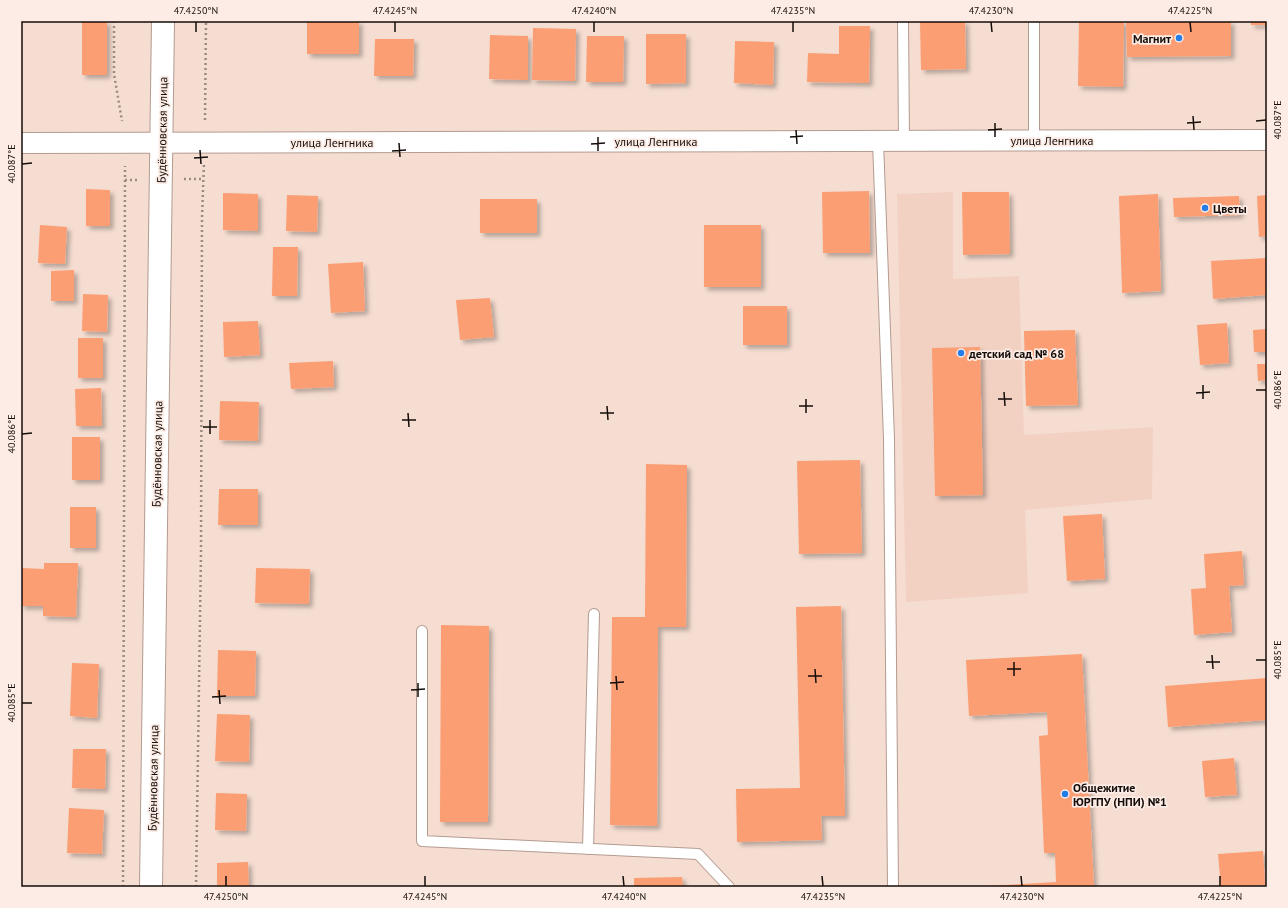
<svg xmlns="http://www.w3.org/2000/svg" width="1288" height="908" font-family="'PT Sans',sans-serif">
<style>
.built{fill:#f2d1c2}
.building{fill:#fb9e73;filter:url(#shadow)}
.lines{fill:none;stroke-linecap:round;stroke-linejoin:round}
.service-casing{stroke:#b39b90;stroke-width:12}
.minor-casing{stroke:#b39b90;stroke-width:22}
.tertiary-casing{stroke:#b39b90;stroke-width:24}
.path{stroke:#9c8a81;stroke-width:2.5;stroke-dasharray:2 3;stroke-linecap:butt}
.service{stroke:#fff;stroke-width:10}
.minor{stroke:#fff;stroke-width:20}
.tertiary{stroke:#fff;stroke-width:22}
.ticks{fill:none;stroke:#150d09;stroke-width:1.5}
.poi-dot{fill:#247de7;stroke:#fcece5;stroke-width:1.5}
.labels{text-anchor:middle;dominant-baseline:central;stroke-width:3.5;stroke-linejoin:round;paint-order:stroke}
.poi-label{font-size:12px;font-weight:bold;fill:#150d09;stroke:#fcece5;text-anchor:start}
.street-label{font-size:12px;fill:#150d09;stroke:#fcece5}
.neatline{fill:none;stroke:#150d09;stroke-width:1.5}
.ticks-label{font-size:10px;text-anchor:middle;fill:#150d09}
</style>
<defs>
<filter id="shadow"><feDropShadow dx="3.5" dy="3.5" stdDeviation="2" flood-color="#0004"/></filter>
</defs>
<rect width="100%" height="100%" fill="#f6ddd1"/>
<polygon class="built" points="953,192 953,279 1019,276 1024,435 1153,427 1152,499 1025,510 1028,593 906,602 897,194"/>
<g class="building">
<rect x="82" y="21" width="25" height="54"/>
<rect x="307" y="21" width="52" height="33"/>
<polygon points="920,21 965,21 966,69 921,70"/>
<polygon points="1079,21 1124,21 1123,87 1078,86"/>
<polygon points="1126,21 1231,21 1231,56 1127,57"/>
<rect x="1251" y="21" width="16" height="4"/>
<polygon points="839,26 870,26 869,83 807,82 808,53 839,54"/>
<polygon points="533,28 576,29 575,81 532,80"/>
<polygon points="646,34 686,34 686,83 646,84"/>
<polygon points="490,35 528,36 528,80 489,79"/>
<polygon points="587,36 624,36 623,82 586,82"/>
<polygon points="375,39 414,39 413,76 374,76"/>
<polygon points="735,41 774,42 773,85 734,83"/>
<polygon points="86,189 110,190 110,226 86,226"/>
<polygon points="869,191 870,253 823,253 822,192"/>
<polygon points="962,192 1009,192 1010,254 963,255"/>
<polygon points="223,193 258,194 258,231 223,230"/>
<polygon points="1158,194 1161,291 1122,293 1119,196"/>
<polygon points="287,195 318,196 317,232 286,231"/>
<polygon points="1267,195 1267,236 1259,237 1257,196"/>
<polygon points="1239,196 1240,215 1174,217 1173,198"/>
<rect x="480" y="199" width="57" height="34"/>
<polygon points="40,225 67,227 65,264 38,263"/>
<rect x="704" y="225" width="57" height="62"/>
<polygon points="273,247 298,247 297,296 272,296"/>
<polygon points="1267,258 1267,295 1213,299 1211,261"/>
<polygon points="363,262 365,311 331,313 328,264"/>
<polygon points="74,270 74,301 51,301 51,271"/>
<polygon points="83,294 108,295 107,332 82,331"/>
<polygon points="490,298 494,337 460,340 456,300"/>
<rect x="743" y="306" width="44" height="39"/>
<polygon points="258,321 260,355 224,357 223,322"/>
<polygon points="1227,323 1229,363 1200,365 1197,325"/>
<polygon points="1267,329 1267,352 1254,352 1253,330"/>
<polygon points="1075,330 1078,405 1026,406 1024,331"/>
<rect x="78" y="338" width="25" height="40"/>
<polygon points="980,347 983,495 935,496 932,348"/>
<polygon points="333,361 334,387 291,389 289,363"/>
<polygon points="1257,364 1267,364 1267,380 1258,381"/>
<polygon points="101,388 102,426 76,426 75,389"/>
<polygon points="220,401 259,402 258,441 219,440"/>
<rect x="72" y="437" width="28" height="43"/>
<polygon points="860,460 862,553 799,554 797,461"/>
<polygon points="646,464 687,465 686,627 658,627 657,826 610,825 612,617 645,617"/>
<polygon points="219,489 258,489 258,525 218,525"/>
<rect x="70" y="507" width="26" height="41"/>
<polygon points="1102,514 1105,579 1067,581 1063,516"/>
<polygon points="1242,551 1244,585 1229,586 1232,632 1194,635 1191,589 1206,588 1204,554"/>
<polygon points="44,563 78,563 76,617 43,616 43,606 21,606 21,568 44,569"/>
<polygon points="256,568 310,569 309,604 255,603"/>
<polygon points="841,606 845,816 821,816 822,840 737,842 736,789 800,788 796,607"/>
<polygon points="441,625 489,626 488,822 440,822"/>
<polygon points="218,650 256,651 255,696 217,696"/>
<polygon points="1082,654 1094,887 988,887 988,886 1056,882 1055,853 1044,853 1039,736 1048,735 1047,712 969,716 966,660"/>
<polygon points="72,663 99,664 97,718 70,716"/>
<polygon points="1267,678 1267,720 1168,727 1165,686"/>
<polygon points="217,714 250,715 249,762 215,761"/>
<polygon points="73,749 106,749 105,789 72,788"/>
<polygon points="1234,758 1237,795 1205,797 1202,761"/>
<polygon points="216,793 247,794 246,831 215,830"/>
<polygon points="69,808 104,810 102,854 67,853"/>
<polygon points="1263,851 1265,885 1221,887 1218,854"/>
<polygon points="248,862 249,887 217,887 217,863"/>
<polygon points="682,877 683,887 634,887 634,878"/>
</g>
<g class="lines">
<g class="service-casing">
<g id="service">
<polyline points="903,21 904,140"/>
<polyline points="1034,140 1034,21"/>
<polyline points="878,141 889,439 893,887"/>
<polyline points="422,631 422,841 698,854 729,887"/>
<polyline points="588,849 594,614"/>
</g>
</g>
<g class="minor-casing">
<polyline id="minor" points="21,143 1267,140"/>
</g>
<g class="tertiary-casing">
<polyline id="tertiary" points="151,887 163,21"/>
</g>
<g class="path">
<polyline points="114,21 114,74 122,121"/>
<polyline points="205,120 206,21"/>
<polyline points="184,179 203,179"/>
<polyline points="125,180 139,180"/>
<polyline points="123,887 125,166"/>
<polyline points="196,887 201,551 202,218 204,163"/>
</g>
<use href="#service" class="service"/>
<use href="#minor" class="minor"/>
<use href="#tertiary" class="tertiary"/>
</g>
<path class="ticks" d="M196 22V32M395 22V32M594 22V32M793 22V32M991 22 992 32M1190 22 1191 32M1193 116 1194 130M1256 121 1266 120M995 123V137M1187 123 1201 122M796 130 797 144M988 130 1002 129M598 137V151M790 137 803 136M399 143 400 157M591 144 605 143M200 150 201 164M392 151 406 150M194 158 208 157M22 164 32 163M1203 385V399M1256 390H1266M1004 392 1005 406M1196 393 1210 392M806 399V413M998 399H1012M607 406 608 420M799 406H813M408 413 409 427M600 413H614M210 420V434M402 420H416M203 427H217M22 434 32 433M1212 655 1213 669M1256 660H1266M1014 662V676M1206 662H1220M815 669 816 683M1007 669H1021M616 676 617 690M808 676H822M418 683V697M610 683 624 682M219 690 220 704M411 690 425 689M212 697 226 696M22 703H32M226 876V886M425 876V886M623 876 624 886M822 876 823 886M1021 876 1022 886M1220 876V886"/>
<g class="poi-dot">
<circle cx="1179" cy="38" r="4"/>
<circle cx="1205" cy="208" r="4"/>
<circle cx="961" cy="353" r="4"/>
<circle cx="1065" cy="794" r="4"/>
</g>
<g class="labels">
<g class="poi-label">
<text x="1171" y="38" text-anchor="end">Магнит</text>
<text x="1213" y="208">Цветы</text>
<text x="969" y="353">детский сад № 68</text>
<text x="1073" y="787">Общежитие<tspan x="1073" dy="14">ЮРГПУ (НПИ) №1</tspan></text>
</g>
<g class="street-label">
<text transform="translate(162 130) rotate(-89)">Будённовская улица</text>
<text x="1052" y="140">улица Ленгника</text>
<text x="656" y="141">улица Ленгника</text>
<text x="332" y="142">улица Ленгника</text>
<text transform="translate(157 454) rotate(-89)">Будённовская улица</text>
<text transform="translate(153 778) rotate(-89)">Будённовская улица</text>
</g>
</g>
<rect width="1288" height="908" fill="none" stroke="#fcece5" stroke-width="44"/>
<rect x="22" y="22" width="1244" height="864" class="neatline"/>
<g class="ticks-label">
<text x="196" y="14">47.4250°N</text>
<text x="395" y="14">47.4245°N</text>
<text x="594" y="14">47.4240°N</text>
<text x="793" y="14">47.4235°N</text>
<text x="991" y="14">47.4230°N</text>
<text x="1190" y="14">47.4225°N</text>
<text transform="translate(1277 120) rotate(-90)" y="4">40.087°E</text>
<text transform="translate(11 164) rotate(-90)" y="4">40.087°E</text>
<text transform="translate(1277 390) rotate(-90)" y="4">40.086°E</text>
<text transform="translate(11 434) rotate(-90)" y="4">40.086°E</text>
<text transform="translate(1277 660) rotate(-90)" y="4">40.085°E</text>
<text transform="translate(11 703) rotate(-90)" y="4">40.085°E</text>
<text x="226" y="900">47.4250°N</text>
<text x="425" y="900">47.4245°N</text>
<text x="624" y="900">47.4240°N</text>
<text x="823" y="900">47.4235°N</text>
<text x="1022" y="900">47.4230°N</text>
<text x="1220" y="900">47.4225°N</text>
</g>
</svg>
